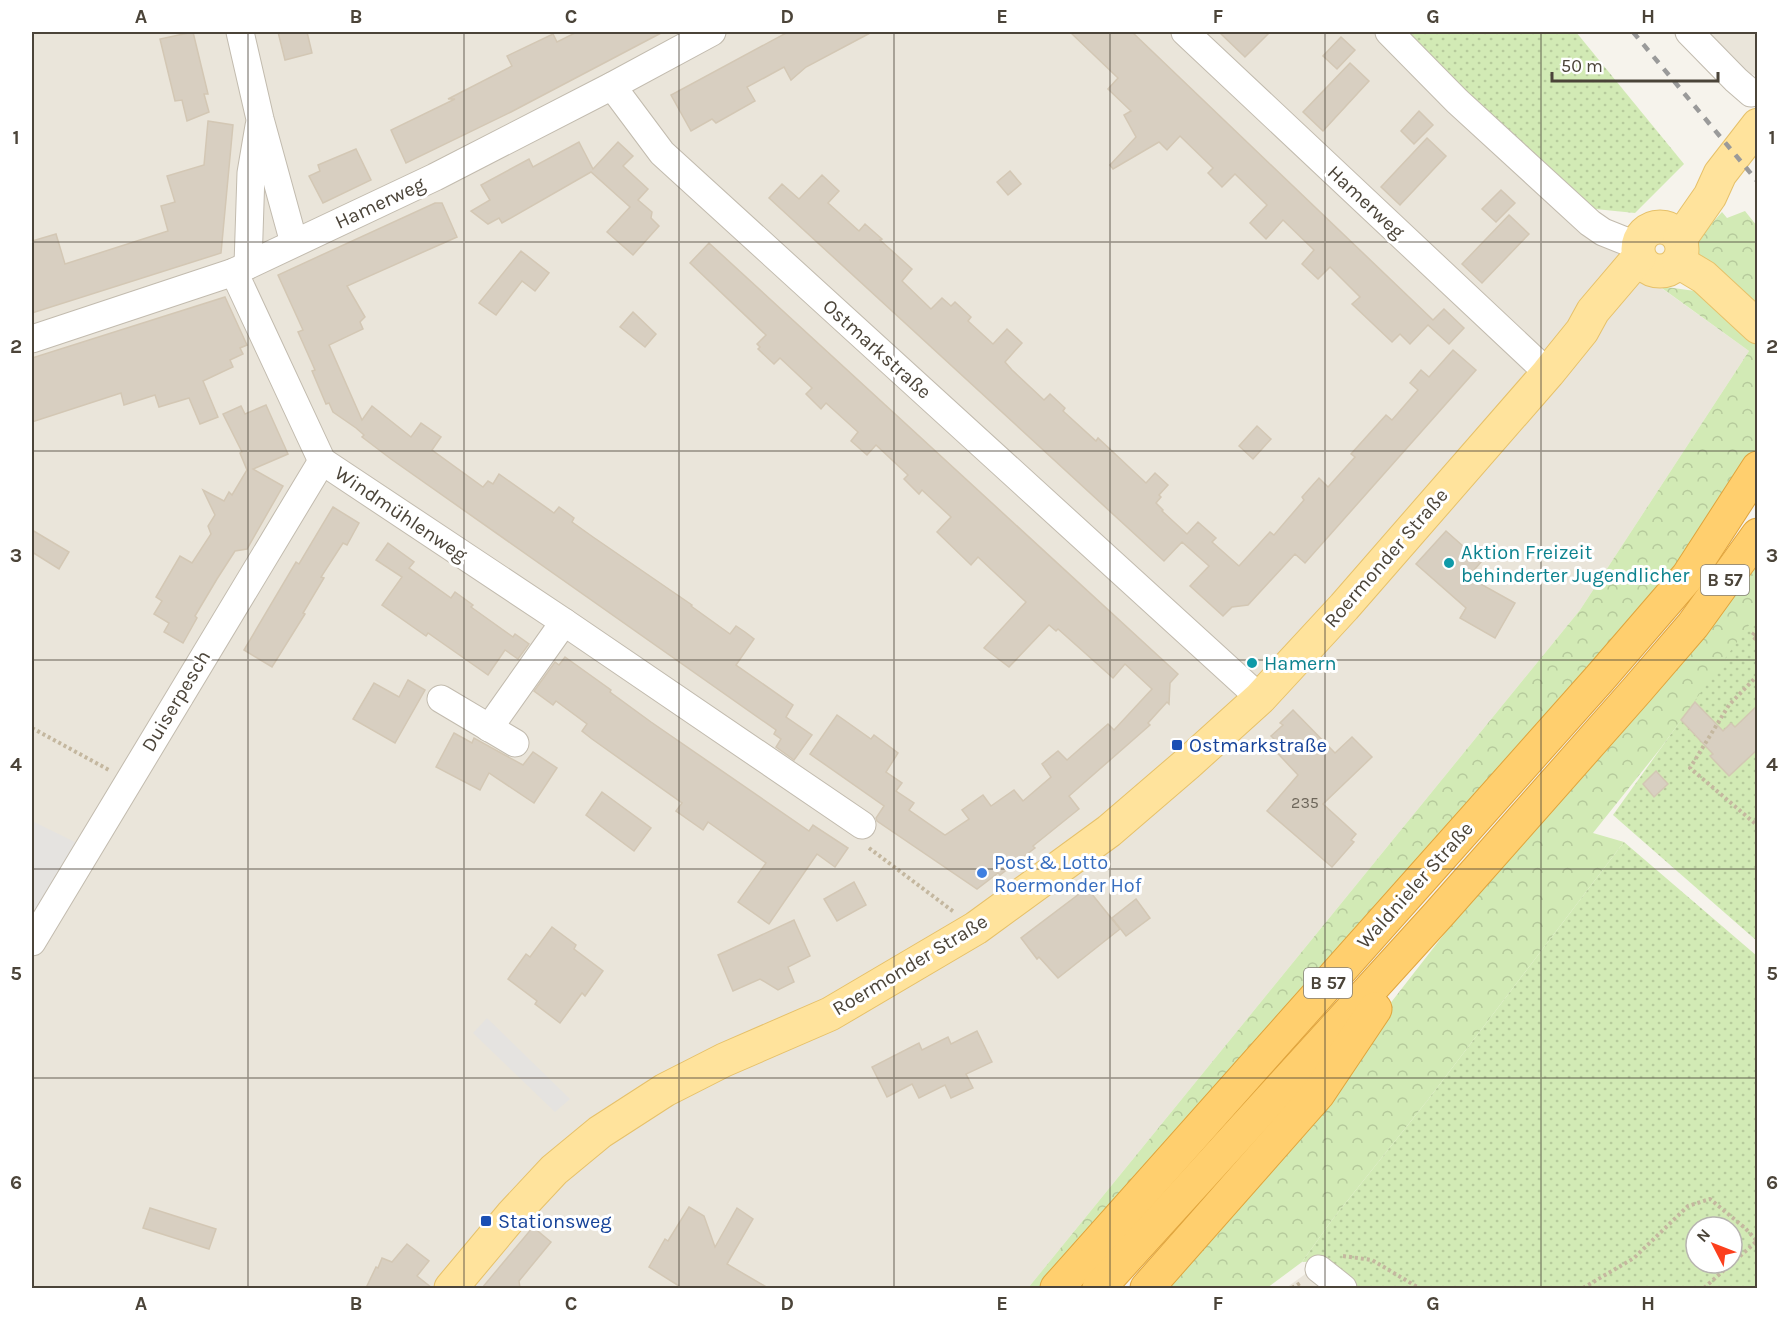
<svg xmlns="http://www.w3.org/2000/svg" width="1789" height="1320" font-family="Karla,sans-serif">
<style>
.residential{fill:#eae5da}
.forest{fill:url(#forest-crowns)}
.park{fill:url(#park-dots);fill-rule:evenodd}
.parking{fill:#e5e3e0}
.building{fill:#d8cfc1;stroke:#d3c7b4;stroke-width:1.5}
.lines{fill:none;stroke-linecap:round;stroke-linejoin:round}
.minor-casing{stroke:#c2bbae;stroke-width:29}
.major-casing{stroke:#e6c16a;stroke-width:35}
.highway-casing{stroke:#e0a43c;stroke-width:35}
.path{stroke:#c4b79f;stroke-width:4;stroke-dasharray:3 3;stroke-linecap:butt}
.minor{stroke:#fff;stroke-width:27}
.major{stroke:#ffe39c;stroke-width:33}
.highway{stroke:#ffcf6e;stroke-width:33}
.rail{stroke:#9a9a9a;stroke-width:4.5;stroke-dasharray:8 8;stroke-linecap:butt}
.grid{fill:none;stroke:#4b4439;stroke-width:1.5;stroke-opacity:0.55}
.culture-dot{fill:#0f9aa8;stroke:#fff;stroke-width:2}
.transit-dot{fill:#1a4fb4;stroke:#fff;stroke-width:2}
.shop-dot{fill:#3f7fe0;stroke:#fff;stroke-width:2}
.labels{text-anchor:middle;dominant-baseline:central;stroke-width:6;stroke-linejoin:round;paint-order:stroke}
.number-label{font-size:16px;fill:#6e675b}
.shield{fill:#fff;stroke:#817c74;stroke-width:1.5}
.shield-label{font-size:18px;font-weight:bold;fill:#4b4439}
.street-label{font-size:20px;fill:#4b4439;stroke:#fff}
.culture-label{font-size:20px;fill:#0d838f;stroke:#fff;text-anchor:start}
.transit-label{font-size:20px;fill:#164399;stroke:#fff;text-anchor:start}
.shop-label{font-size:20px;fill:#366cbe;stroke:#fff;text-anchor:start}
.neatline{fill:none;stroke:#4b4439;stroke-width:2}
.grid-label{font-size:20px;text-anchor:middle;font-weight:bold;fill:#4b4439}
</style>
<defs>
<pattern id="forest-crowns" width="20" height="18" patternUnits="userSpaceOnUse" patternTransform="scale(1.5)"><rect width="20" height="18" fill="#d2eab5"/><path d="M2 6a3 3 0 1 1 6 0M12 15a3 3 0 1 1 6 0" fill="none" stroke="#b6ca9c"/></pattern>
<pattern id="park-dots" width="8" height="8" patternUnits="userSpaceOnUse" patternTransform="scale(1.5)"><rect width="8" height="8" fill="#d2eab5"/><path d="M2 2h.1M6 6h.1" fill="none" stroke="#b6ca9c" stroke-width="1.8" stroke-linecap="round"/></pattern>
</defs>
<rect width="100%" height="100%" fill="#f6f3ec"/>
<g class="residential">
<polygon points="32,32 1399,32 1628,264 1749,351 1580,610 1028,1288 32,1288"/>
<polygon points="1701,32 1757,32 1757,76 1735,68"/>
<polygon points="1322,1262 1356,1288 1286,1288"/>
</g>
<g class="forest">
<polygon points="1745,211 1757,226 1757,319 1691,259 1704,232 1722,212 1727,218"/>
<polygon points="1659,286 1695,291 1757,342 1757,448 1702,531 1589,683 1052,1288 1028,1288 1580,610 1749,351"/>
<polygon points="1757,555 1757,617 1660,749 1593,833 1624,842 1427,1101 1332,1220 1302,1262 1267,1288 1169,1288 1466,906"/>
</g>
<g class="park">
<polygon points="1408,32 1576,32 1684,164 1635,213 1595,209 1560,184"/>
<polygon points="1757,614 1757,941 1613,815"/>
<path d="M1624 842 1757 956V1288H1358L1322 1261 1302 1262 1332 1220 1427 1101ZM1696 1227H1732V1263H1696Z"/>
</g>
<g class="parking">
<polygon points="32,821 81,845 32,922"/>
<polygon points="487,1018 570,1099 555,1112 473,1033"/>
</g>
<g class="building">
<polygon points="193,32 208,94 204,94 209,112 187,121 182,100 175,101 160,39"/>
<polygon points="278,32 307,32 312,53 285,60"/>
<polygon points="577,32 663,32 511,112 406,163 391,130 455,99 448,99 512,66 507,56 553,34 557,42"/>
<polygon points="788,32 872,32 806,67 791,80 784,67 764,78 747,87 755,101 716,123 712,119 691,131 671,95"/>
<polygon points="1070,32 1132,32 1433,320 1444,309 1464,328 1449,344 1428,325 1410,344 1400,334 1392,342 1352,304 1360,297 1330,267 1318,279 1302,264 1314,250 1283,220 1266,239 1250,223 1267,205 1235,174 1222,187 1208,173 1213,168 1180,136 1167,150 1159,142 1113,169 1110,165 1136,137 1124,115 1131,111 1108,89 1118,78"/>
<polygon points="1219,32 1270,32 1245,57"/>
<polygon points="1341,37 1355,50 1337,69 1323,56"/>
<polygon points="1350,63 1369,81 1323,131 1303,112"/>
<polygon points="1419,111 1433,125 1414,144 1401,131"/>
<polygon points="208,121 233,125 221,253 32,313 32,241 56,234 65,264 168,231 161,206 175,202 167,176 204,165"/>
<polygon points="1427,138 1446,156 1400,205 1381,187"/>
<polygon points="579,142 593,169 618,142 633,156 623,166 648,189 638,200 652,212 651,218 659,226 633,255 607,232 630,207 591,172 502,223 499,218 488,224 471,211 490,200 481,185 529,159 533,167"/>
<polygon points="356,149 371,180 323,203 309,176 320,171 318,165"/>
<polygon points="1010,171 1021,184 1008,195 997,182"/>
<polygon points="822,175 839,191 828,203 859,231 865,224 882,239 880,240 912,269 902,281 931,309 942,298 951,306 955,302 971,317 968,321 993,344 1007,329 1022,343 1005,362 1012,370 1044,400 1050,394 1065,408 1063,411 1096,441 1098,438 1146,483 1155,473 1168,485 1159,495 1161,497 1156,503 1163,510 1162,511 1187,534 1198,522 1216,538 1212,542 1239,566 1270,532 1274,535 1304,500 1302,497 1319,478 1328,487 1355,457 1351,454 1386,415 1392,420 1418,390 1410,383 1421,370 1429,377 1453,350 1476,370 1305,563 1295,554 1248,605 1232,607 1223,616 1190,586 1209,566 1182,542 1164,561 769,198 782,184 799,199"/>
<polygon points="1501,190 1515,203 1496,222 1482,209"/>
<polygon points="435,203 442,203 457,237 347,286 365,317 360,322 363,329 329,345 362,420 372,406 411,437 421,423 441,437 432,450 483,487 488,481 493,484 499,474 554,513 559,507 574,518 572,522 593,537 692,605 691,606 730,634 736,626 745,632 754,639 736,665 793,705 786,717 812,735 794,760 776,747 781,739 774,734 776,730 391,459 362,437 364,435 356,428 333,412 329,403 326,404 312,371 315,370 298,332 303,330 278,275"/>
<polygon points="1509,215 1529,234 1482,283 1462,264"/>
<polygon points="709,243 1178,674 1170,683 1169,704 1167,702 1148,723 1150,725 1069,796 1079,809 1033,846 1035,848 1000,875 998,873 977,889 877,821 876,818 884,806 810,754 837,715 871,739 874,735 898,753 886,772 902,783 896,791 914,803 909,810 945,835 969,819 962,810 983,795 991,806 1014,790 1023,801 1051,777 1042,764 1058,751 1067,760 1108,724 1114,730 1152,689 1125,664 1113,678 1058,629 1056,631 1049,625 1009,667 984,648 1026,602 978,557 971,565 937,532 951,517 922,490 919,494 904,479 908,475 876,445 867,455 851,441 858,432 826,403 821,409 806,394 812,388 780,358 774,364 758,349 760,347 757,344 766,335 690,263"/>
<polygon points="521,251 549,273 535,291 522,281 496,315 479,303"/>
<polygon points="225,297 247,345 240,348 243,354 230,360 233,367 203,381 218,417 200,424 189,398 159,407 155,395 124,405 121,393 32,422 32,358"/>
<polygon points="633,312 656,334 645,347 620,327"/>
<polygon points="266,405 288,454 253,469 283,486 247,549 235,551 217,579 195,616 197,618 183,643 164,632 169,623 154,614 162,601 156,597 180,556 192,563 211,534 208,526 215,515 203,490 224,501 229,492 232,495 247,470 240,453 242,452 223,414 241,406 245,414"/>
<polygon points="1257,426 1271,439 1253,459 1239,446"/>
<polygon points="333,507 359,523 347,545 343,543 321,577 324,578 303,613 305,614 272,667 244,650 296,562 299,564"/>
<polygon points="32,530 69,552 59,569 32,552"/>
<polygon points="1446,531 1481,562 1468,577 1515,603 1495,638 1460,618 1466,608 1416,564"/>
<polygon points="388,543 414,562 409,568 451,598 455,592 473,605 471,607 513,637 515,634 529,644 518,659 505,650 488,675 428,633 426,636 382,605 402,577 376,560"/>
<polygon points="565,657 611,690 610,692 651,722 809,831 813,825 848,848 835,867 817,854 769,924 738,902 766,863 708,822 703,830 676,811 682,803 592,739 582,731 587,724 556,701 553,705 534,691 555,662 559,665"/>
<polygon points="408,680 425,690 395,743 353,719 374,683 399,697"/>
<polygon points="1695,702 1723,731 1731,723 1735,727 1758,705 1758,749 1729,776 1710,756 1713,754 1681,720"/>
<polygon points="1293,710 1335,753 1352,737 1372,757 1323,804 1356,834 1351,840 1354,842 1332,867 1267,811 1298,775 1269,744 1274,739 1271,736 1283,725 1280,723"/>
<polygon points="454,733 472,743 474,738 523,765 533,752 557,768 534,803 489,773 480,790 436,767"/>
<polygon points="1656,771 1668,784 1654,797 1643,784"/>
<polygon points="602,792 651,828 634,851 586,815"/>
<polygon points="854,882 866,905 837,921 824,899"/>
<polygon points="1087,888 1120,929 1058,978 1039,957 1037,959 1021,938"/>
<polygon points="1136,899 1150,918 1126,936 1112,918"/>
<polygon points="794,920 810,956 788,967 794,982 778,990 760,979 733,991 718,955"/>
<polygon points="552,927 576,945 574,949 603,971 585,996 582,993 560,1023 535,1004 537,1001 508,979 526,954 530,957"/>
<polygon points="977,1031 992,1062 966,1074 973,1088 951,1098 945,1085 919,1098 912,1084 887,1097 872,1067 919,1043 922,1050 948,1037 951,1044"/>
<polygon points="689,1207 704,1216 715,1247 737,1208 753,1219 727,1264 768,1288 682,1288 649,1267 665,1239 668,1241"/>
<polygon points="150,1208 216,1229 209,1249 143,1228"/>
<polygon points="533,1227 551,1242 519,1281 520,1288 482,1288"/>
<polygon points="407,1244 429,1261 417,1276 432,1288 366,1288 376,1267 378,1268 382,1258 392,1262"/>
</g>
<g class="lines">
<g class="minor-casing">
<g id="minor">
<polyline points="240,32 260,119 294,243"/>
<polyline points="1185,32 1548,373"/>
<polyline points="1389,32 1457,101 1590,223 1603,232 1638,246"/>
<polyline points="1689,32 1736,80 1751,93"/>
<polyline points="612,86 662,153 1260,698"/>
<polyline points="248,265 251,173 259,126"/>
<polyline points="234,272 322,461 564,622 862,825"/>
<polyline points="32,339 234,272 435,177 612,86 712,32"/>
<polyline points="441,699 515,743"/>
<polyline points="489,728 564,622"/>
<polyline points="32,942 322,461"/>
<polyline points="1319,1269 1343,1288"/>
</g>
</g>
<g class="major-casing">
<g id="major">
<circle cx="1660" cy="249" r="22"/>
<polyline points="1680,239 1710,196 1720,174 1758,125"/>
<polyline points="1679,262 1704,277 1758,327"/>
<polyline points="451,1288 512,1215 554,1170 600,1132 665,1090 724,1060 830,1014 976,928 1109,831 1187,764 1260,698 1344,607 1548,373 1582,331 1593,311 1639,257"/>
</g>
</g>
<g class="highway-casing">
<g id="highway">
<polyline points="1057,1288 1600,678 1688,576 1758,468"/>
<polyline points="1099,1288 1438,915 1637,690 1693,625 1758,535"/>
<polyline points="1147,1288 1318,1094 1375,1009"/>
</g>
</g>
<g class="path">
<polyline points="1758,628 1752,636 1758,641"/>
<polyline points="1758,675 1729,705 1690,768 1758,826"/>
<polyline points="32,728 109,770"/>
<polyline points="869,848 954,912"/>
<polyline points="1343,1256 1372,1260 1419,1288"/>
<polyline points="1292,1288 1302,1282"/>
<polyline points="1583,1288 1634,1258 1688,1206 1710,1199 1745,1228 1758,1242"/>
<polyline points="1704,1288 1757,1241"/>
</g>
<use href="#minor" class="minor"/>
<use href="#major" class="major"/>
<use href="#highway" class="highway"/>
<polyline class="rail" points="1633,32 1758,182"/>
</g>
<path class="grid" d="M248 32V1288M464 32V1288M679 32V1288M894 32V1288M1110 32V1288M1325 32V1288M1541 32V1288M32 242H1758M32 451H1758M32 660H1758M32 869H1758M32 1078H1758"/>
<g class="culture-dot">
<circle cx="1449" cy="563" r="6"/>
<circle cx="1252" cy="663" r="6"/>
</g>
<g class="transit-dot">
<rect x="1171" y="739" width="12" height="12" rx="3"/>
<rect x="480" y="1215" width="12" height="12" rx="3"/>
</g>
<circle class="shop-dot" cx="982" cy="873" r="6"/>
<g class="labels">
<g class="number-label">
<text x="1305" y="802">235</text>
</g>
<g class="shield">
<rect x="1701" y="565" width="48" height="30" rx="4.5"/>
<rect x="1304" y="968" width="48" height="30" rx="4.5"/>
</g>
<g class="shield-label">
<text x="1725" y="580">B 57</text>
<text x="1328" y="983">B 57</text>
</g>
<g class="street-label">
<text transform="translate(1366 202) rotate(43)">Hamerweg</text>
<text transform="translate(380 203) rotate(-25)">Hamerweg</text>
<text transform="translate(877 349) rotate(42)">Ostmarkstraße</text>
<text transform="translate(401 514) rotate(34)">Windmühlenweg</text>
<text transform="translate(1386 558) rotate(-49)">Roermonder Straße</text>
<text transform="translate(176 701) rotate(-59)">Duiserpesch</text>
<text transform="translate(1415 885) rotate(-48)">Waldnieler Straße</text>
<text transform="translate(910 965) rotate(-31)">Roermonder Straße</text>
</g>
<g class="culture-label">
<text x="1461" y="552">Aktion Freizeit<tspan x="1461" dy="23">behinderter Jugendlicher</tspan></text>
<text x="1264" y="663">Hamern</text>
</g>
<g class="transit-label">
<text x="1189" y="745">Ostmarkstraße</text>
<text x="498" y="1221">Stationsweg</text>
</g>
<g class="shop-label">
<text x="994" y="862">Post &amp; Lotto<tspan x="994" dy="23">Roermonder Hof</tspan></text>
</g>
</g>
<rect width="1789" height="1320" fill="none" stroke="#ffffff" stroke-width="66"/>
<g transform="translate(1714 1245) rotate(312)"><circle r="28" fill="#ffffff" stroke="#b7b4b0" stroke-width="1.5"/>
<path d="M0-4.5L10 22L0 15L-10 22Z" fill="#fc3f1d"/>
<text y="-9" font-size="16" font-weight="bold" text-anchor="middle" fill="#4b4439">N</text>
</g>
<path d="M1552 72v9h166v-9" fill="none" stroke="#4b4439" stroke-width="3"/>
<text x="1561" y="72" font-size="18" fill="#4b4439" stroke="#ffffff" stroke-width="4.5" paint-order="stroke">50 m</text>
<rect x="33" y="33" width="1723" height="1254" class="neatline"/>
<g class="grid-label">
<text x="141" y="23">A</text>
<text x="356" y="23">B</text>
<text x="571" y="23">C</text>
<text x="787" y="23">D</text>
<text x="1002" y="23">E</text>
<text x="1218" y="23">F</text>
<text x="1433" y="23">G</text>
<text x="1648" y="23">H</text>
<text x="16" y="144">1</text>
<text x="1772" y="144">1</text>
<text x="16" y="353">2</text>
<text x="1772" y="353">2</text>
<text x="16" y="562">3</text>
<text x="1772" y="562">3</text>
<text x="16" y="771">4</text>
<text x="1772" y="771">4</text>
<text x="16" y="980">5</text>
<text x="1772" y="980">5</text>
<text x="16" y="1189">6</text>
<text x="1772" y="1189">6</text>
<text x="141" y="1310">A</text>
<text x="356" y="1310">B</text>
<text x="571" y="1310">C</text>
<text x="787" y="1310">D</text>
<text x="1002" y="1310">E</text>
<text x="1218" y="1310">F</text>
<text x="1433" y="1310">G</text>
<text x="1648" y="1310">H</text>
</g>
</svg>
